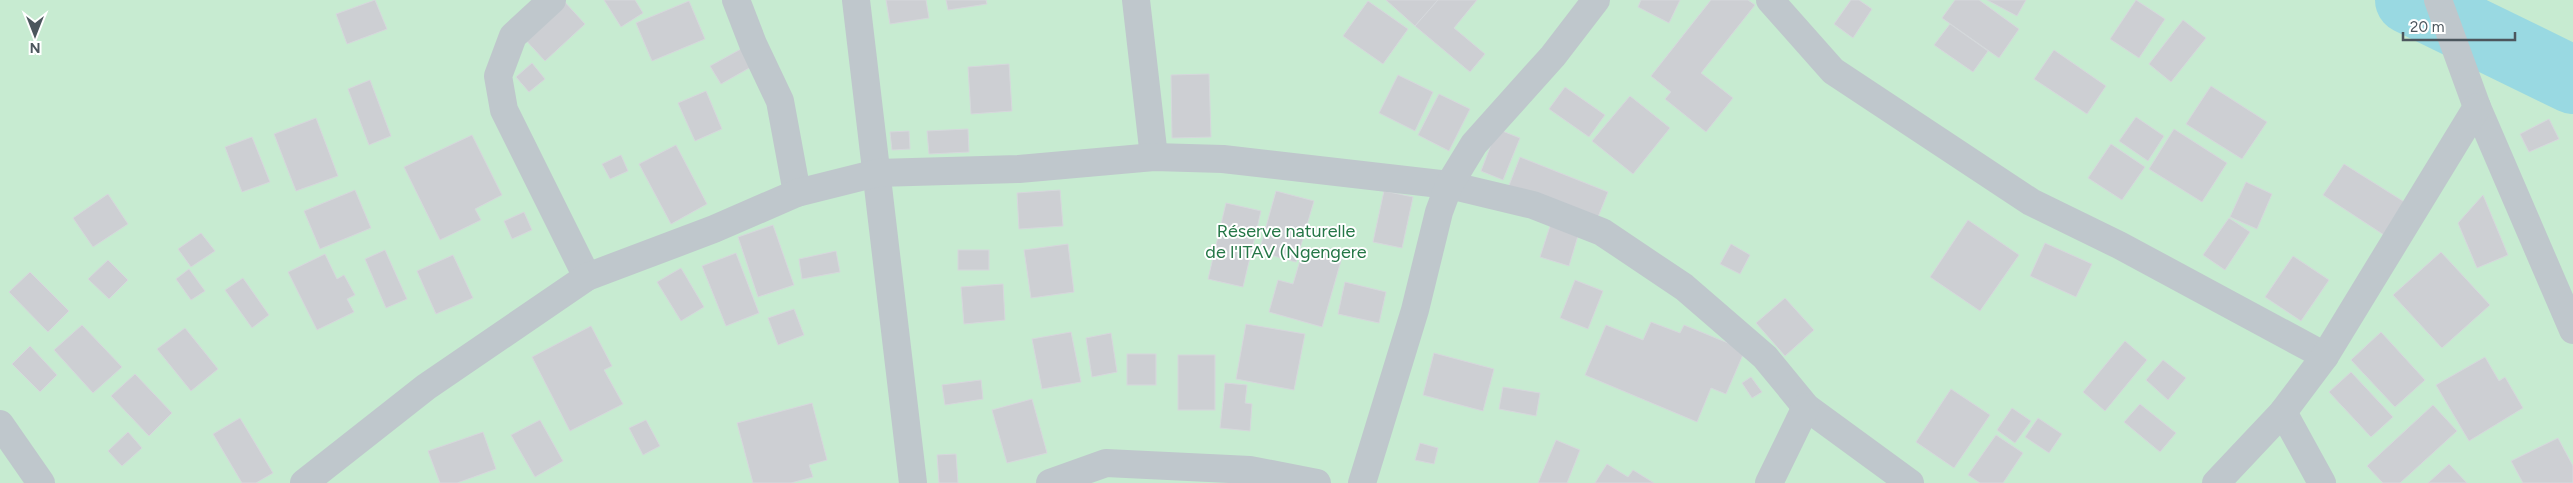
<svg xmlns="http://www.w3.org/2000/svg" width="2573" height="483" font-family="Figtree,sans-serif">
<style>
.green{fill:#c7ebd1}
.lines{fill:none;stroke-linecap:round;stroke-linejoin:round}
.river{stroke:#99d9e2;stroke-width:68}
.building{fill:#cdcfd3;stroke:#d6d8dc}
.minor{stroke:#bfc7cc;stroke-width:28}
.labels{text-anchor:middle;dominant-baseline:central;stroke-width:4;stroke-linejoin:round;paint-order:stroke}
.park-label{font-size:18px;fill:#247646;stroke:#fff}
</style>
<rect width="100%" height="100%" fill="#f3f2f2"/>
<rect class="green" x="0" y="0" width="2573" height="483"/>
<g class="lines">
<polyline class="river" points="2409,0 2573,80"/>
</g>
<g class="building">
<polygon points="375,0 387,29 347,44 336,14"/>
<polygon points="563,0 585,24 545,61 523,37"/>
<polygon points="604,0 635,0 643,13 621,27"/>
<polygon points="886,0 926,0 929,18 890,24"/>
<polygon points="946,0 986,0 987,4 948,10"/>
<polygon points="1386,0 1438,0 1415,26"/>
<polygon points="1438,0 1477,0 1454,28 1485,54 1470,72 1415,26"/>
<polygon points="1641,0 1680,0 1669,23 1638,7"/>
<polygon points="1711,0 1748,0 1755,5 1701,73 1733,98 1706,132 1665,99 1671,92 1651,76"/>
<polygon points="1851,0 1859,0 1872,9 1853,38 1834,24"/>
<polygon points="1955,0 1979,0 2019,29 1999,58 1942,18"/>
<polygon points="1987,0 2026,0 2017,16"/>
<polygon points="2136,0 2165,19 2139,58 2110,39"/>
<polygon points="689,1 705,39 652,61 636,23"/>
<polygon points="1368,1 1408,29 1383,64 1343,36"/>
<polygon points="2183,20 2206,38 2171,82 2149,64"/>
<polygon points="1950,24 1988,51 1973,72 1934,45"/>
<polygon points="741,49 751,67 721,84 710,66"/>
<polygon points="2054,50 2106,86 2087,114 2034,79"/>
<polygon points="532,63 545,79 529,92 516,77"/>
<polygon points="1009,64 1012,111 971,114 968,67"/>
<polygon points="1209,74 1211,137 1172,138 1171,75"/>
<polygon points="1398,75 1433,92 1415,131 1379,113"/>
<polygon points="370,80 391,136 369,145 348,89"/>
<polygon points="2211,86 2267,122 2242,159 2186,124"/>
<polygon points="1565,87 1605,115 1589,137 1549,109"/>
<polygon points="706,91 722,129 695,141 678,103"/>
<polygon points="1439,94 1470,109 1449,151 1418,135"/>
<polygon points="1630,96 1670,128 1633,174 1592,141"/>
<polygon points="2136,117 2164,136 2148,161 2119,141"/>
<polygon points="316,118 338,176 296,191 274,134"/>
<polygon points="2549,119 2559,139 2529,152 2520,134"/>
<polygon points="968,129 969,152 929,154 927,131"/>
<polygon points="1497,129 1520,138 1503,180 1481,171"/>
<polygon points="2174,129 2227,163 2202,202 2149,169"/>
<polygon points="909,131 910,149 892,150 890,132"/>
<polygon points="472,135 502,195 475,209 481,220 440,240 404,167"/>
<polygon points="252,137 270,182 242,192 225,147"/>
<polygon points="2111,144 2145,167 2122,200 2088,178"/>
<polygon points="676,145 707,204 671,224 639,164"/>
<polygon points="621,155 628,171 610,179 602,164"/>
<polygon points="1520,157 1608,192 1596,222 1508,188"/>
<polygon points="2344,164 2406,203 2384,235 2323,195"/>
<polygon points="2246,182 2272,194 2257,229 2230,217"/>
<polygon points="355,190 371,228 320,249 304,211"/>
<polygon points="1060,190 1063,226 1019,229 1017,193"/>
<polygon points="1276,191 1314,201 1296,262 1259,252"/>
<polygon points="1384,191 1413,197 1402,248 1373,242"/>
<polygon points="108,194 128,224 93,247 73,218"/>
<polygon points="2483,195 2508,255 2477,268 2458,223"/>
<polygon points="1226,203 1261,211 1243,287 1208,279"/>
<polygon points="524,212 532,230 512,239 504,221"/>
<polygon points="2229,218 2250,232 2225,270 2203,255"/>
<polygon points="1552,220 1580,229 1569,266 1540,257"/>
<polygon points="1968,220 2019,255 1980,311 1930,277"/>
<polygon points="773,225 794,285 758,297 738,237"/>
<polygon points="201,233 215,251 191,267 178,249"/>
<polygon points="2045,243 2092,264 2076,297 2030,276"/>
<polygon points="1068,244 1074,292 1031,298 1024,250"/>
<polygon points="1731,244 1750,255 1740,274 1720,264"/>
<polygon points="1304,247 1342,257 1322,327 1269,312 1278,280 1293,284"/>
<polygon points="385,250 407,299 386,308 365,259"/>
<rect x="958" y="250" width="31" height="20"/>
<polygon points="836,251 840,272 802,279 799,259"/>
<polygon points="2441,252 2490,305 2442,348 2393,295"/>
<polygon points="736,253 759,313 726,326 702,266"/>
<polygon points="325,254 337,279 344,275 355,295 347,299 354,312 317,330 288,272"/>
<polygon points="453,255 473,298 436,314 417,271"/>
<polygon points="2293,256 2329,280 2301,321 2265,297"/>
<polygon points="108,260 128,280 109,299 88,279"/>
<polygon points="681,268 704,307 681,321 657,282"/>
<polygon points="189,269 205,291 191,300 176,279"/>
<polygon points="30,272 69,311 48,332 9,292"/>
<polygon points="243,278 269,315 252,328 225,290"/>
<polygon points="1575,280 1603,291 1588,329 1560,318"/>
<polygon points="1345,282 1386,292 1379,323 1338,314"/>
<polygon points="1003,284 1005,320 964,324 961,287"/>
<polygon points="1785,298 1814,330 1785,356 1756,323"/>
<polygon points="794,309 804,335 778,345 768,318"/>
<polygon points="1651,322 1680,333 1684,325 1745,350 1726,394 1711,388 1697,422 1585,375 1606,325 1643,340"/>
<polygon points="1246,324 1305,334 1294,390 1236,379"/>
<polygon points="82,325 122,367 93,393 54,350"/>
<polygon points="591,326 612,366 604,370 623,404 570,431 532,357"/>
<polygon points="185,328 218,369 191,391 157,349"/>
<polygon points="1071,332 1081,382 1042,389 1032,339"/>
<polygon points="2381,332 2425,380 2395,407 2351,360"/>
<polygon points="1111,333 1117,372 1092,377 1086,338"/>
<polygon points="2125,341 2147,360 2105,411 2083,392"/>
<polygon points="30,346 57,375 40,392 12,364"/>
<polygon points="1434,353 1494,369 1483,411 1423,395"/>
<rect x="1127" y="354" width="29" height="31"/>
<rect x="1178" y="355" width="37" height="55"/>
<polygon points="2485,357 2499,381 2505,377 2523,408 2469,441 2436,385"/>
<polygon points="2163,360 2186,378 2168,400 2146,380"/>
<polygon points="2351,372 2393,417 2371,437 2329,392"/>
<polygon points="135,374 172,413 149,436 111,396"/>
<polygon points="1751,377 1762,392 1752,398 1742,383"/>
<polygon points="981,380 983,399 945,405 942,385"/>
<polygon points="1225,383 1247,385 1245,403 1252,404 1250,431 1220,428"/>
<polygon points="1503,387 1540,393 1536,416 1499,409"/>
<polygon points="1951,389 1990,415 1954,468 1916,442"/>
<polygon points="1032,399 1047,453 1007,463 992,410"/>
<polygon points="812,403 827,460 809,465 813,477 791,483 753,483 737,423"/>
<polygon points="2140,404 2176,433 2160,452 2124,422"/>
<polygon points="2433,405 2457,431 2400,483 2383,483 2367,466"/>
<polygon points="2012,408 2031,421 2015,443 1997,430"/>
<polygon points="240,418 273,473 256,483 242,483 213,434"/>
<polygon points="2038,418 2062,434 2049,453 2025,437"/>
<polygon points="540,420 563,461 535,477 511,435"/>
<polygon points="646,420 660,446 643,455 629,428"/>
<polygon points="128,432 142,448 122,466 108,451"/>
<polygon points="483,432 496,469 457,483 440,483 428,451"/>
<polygon points="1996,435 2023,453 2003,483 1980,483 1968,475"/>
<polygon points="2558,438 2573,466 2573,483 2523,483 2511,461"/>
<polygon points="1556,440 1580,450 1567,483 1538,483"/>
<polygon points="1420,443 1438,448 1434,464 1415,460"/>
<polygon points="956,454 958,483 939,483 937,455"/>
<polygon points="1607,464 1628,477 1633,470 1654,483 1595,483"/>
<polygon points="2449,464 2467,483 2428,483"/>
</g>
<g class="lines">
<g class="minor">
<polyline points="552,0 513,36 498,76 504,110 587,277"/>
<polyline points="736,0 753,44 780,101 797,193"/>
<polyline points="856,0 913,483"/>
<polyline points="1136,0 1154,157"/>
<polyline points="1770,0 1833,71 2031,202 2119,245 2325,356"/>
<polyline points="2438,0 2477,107 2573,330"/>
<polyline points="2283,412 2322,483"/>
<polyline points="0,424 41,483"/>
<polyline points="304,483 426,387 587,277 714,229 797,193 877,173 1019,169 1154,157 1223,159 1449,185 1533,205 1602,232 1684,287 1765,357 1806,407 1910,483"/>
<polyline points="1050,483 1106,463 1250,470 1317,483"/>
<polyline points="1362,483 1415,310 1439,212 1449,185 1474,144 1553,56 1596,0"/>
<polyline points="1769,483 1806,407"/>
<polyline points="2216,483 2283,412 2325,356 2477,107"/>
</g>
</g>
<g class="labels">
<g class="park-label">
<text x="1286" y="231">Réserve naturelle<tspan x="1286" dy="21">de l'ITAV (Ngengere</tspan></text>
</g>
</g>
<g transform="translate(35 35) rotate(180)" stroke="#ffffff" stroke-width="4" paint-order="stroke">
<path d="M0-4L9 19L0 12L-9 19Z" fill="#4c565d"/>
<text y="-8" font-size="14" font-weight="bold" text-anchor="middle" fill="#4c565d">N</text>
</g>
<path d="M2403 32v8h112v-8" fill="none" stroke="#4c565d" stroke-width="2.5"/>
<text x="2410" y="32" font-size="15" fill="#4c565d" stroke="#ffffff" stroke-width="4" paint-order="stroke">20 m</text>
</svg>
